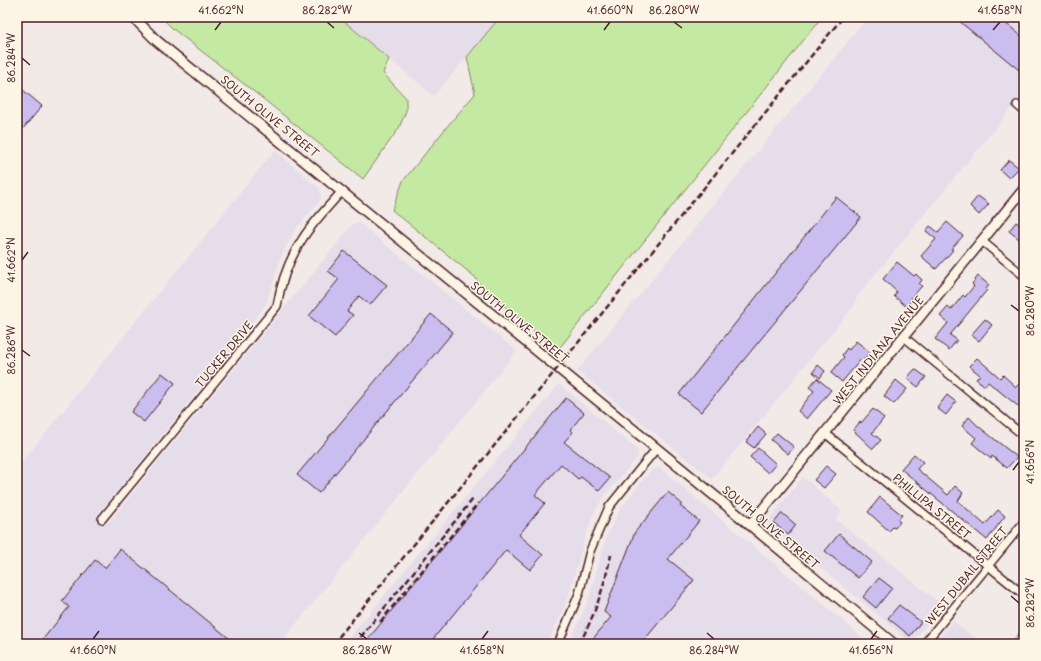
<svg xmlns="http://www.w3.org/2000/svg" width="1041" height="661" font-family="'Playpen Sans',sans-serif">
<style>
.built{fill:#e6ddea}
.green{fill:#c4e9a3;stroke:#878467}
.building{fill:#cabef0;stroke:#4a1f2b}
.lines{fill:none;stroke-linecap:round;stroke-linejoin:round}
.minor-casing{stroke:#4a1f2b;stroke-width:10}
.tertiary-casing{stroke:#4a1f2b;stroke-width:12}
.minor{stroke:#fcf5e5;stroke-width:7}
.tertiary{stroke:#fcf5e5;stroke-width:9}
.rail{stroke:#4a1f2b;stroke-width:2.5;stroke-dasharray:6 3;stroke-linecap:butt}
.ticks{fill:none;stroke:#4a1f2b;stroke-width:1.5}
.labels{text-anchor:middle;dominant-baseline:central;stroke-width:3;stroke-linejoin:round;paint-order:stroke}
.street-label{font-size:11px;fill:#4a1f2b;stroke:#fcf5e5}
.neatline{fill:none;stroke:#4a1f2b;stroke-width:1.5}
.ticks-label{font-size:10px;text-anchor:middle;fill:#4a1f2b}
</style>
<rect width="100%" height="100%" fill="#f2eae7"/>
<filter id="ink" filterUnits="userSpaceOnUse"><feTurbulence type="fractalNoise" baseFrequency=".025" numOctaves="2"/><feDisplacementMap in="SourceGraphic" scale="8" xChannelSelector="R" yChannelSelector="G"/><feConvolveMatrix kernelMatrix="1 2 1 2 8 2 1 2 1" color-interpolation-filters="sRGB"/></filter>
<g filter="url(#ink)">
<g class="built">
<polygon points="339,17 500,17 434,96"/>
<polygon points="868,17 1024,17 1024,93 857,297 854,306 712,479 577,371"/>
<polygon points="275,150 320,189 321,200 295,230 281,257 266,304 212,374 97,515 108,523 353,224 358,222 517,351 280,644 17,644 17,468"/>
<polygon points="559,384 638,450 638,456 604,497 594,513 587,531 566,604 547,644 344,644"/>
<polygon points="660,468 830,610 870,644 568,644 587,604 606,538 620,509 652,469"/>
<polygon points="803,477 842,511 836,519 942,605 912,643 766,523"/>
<polygon points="953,621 982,644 934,644"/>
</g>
<g class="green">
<polygon points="161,17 339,17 389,59 383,73 406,98 406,111 399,128 363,179 257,94 173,29"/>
<polygon points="500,17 822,17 557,351 481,286 475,277 392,210 403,181 450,123 475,94 467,57"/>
</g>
<g class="building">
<polygon points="954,17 998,17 1024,38 1024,74"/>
<polygon points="17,85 42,106 17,136"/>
<polygon points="1009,160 1019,168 1009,178 1000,170"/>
<polygon points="978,196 989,204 979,215 970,206"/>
<polygon points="836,197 861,217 701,412 679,394"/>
<polygon points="947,222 963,236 951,249 953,250 936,269 921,256 936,239 926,231 930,226 938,232"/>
<polygon points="1016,222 1024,228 1024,243 1009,231"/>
<polygon points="344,251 387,285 370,305 359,296 347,311 353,315 335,337 309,316 339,279 328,271"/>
<polygon points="897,262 914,276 916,274 922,280 919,284 922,286 911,298 912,299 907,307 894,296 897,292 883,279"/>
<polygon points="978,276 989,285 986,289 987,290 950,335 957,340 949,350 935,339 948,323 940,316 948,307 951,310 963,295 965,297 974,286 972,284"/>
<polygon points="431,314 453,332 319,493 297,475"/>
<polygon points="985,319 992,325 979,341 971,335"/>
<polygon points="856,341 870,352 864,360 862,358 842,382 831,373 844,357 842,355 847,348 849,350"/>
<polygon points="977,358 1000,378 1003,375 1016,387 1019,384 1024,388 1024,411 988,382 985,386 976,379 980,375 969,366"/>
<polygon points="818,365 825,371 820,378 813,372"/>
<polygon points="915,369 926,377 918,387 907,378"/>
<polygon points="162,373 175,383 144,422 131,412"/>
<polygon points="817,378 831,390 807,419 798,411 814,391 809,387"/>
<polygon points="896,380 907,389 894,404 884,396"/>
<polygon points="947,395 956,402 946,415 937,408"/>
<polygon points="566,398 584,413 570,430 573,432 564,442 610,478 599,491 581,477 578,479 561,464 535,495 545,503 519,535 543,555 530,570 506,550 429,644 364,644"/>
<polygon points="873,409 884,418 872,433 881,440 873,449 853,430 860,422 861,423"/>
<polygon points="969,417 978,426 1017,457 1007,468 992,456 991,459 972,443 976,438 962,426"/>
<polygon points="758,427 766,434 754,448 746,442"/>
<polygon points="777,433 794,447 788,454 771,440"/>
<polygon points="758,448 776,464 768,473 750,457"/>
<polygon points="914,454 923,462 917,469 948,495 955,486 963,493 958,501 985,525 998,510 1005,516 987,540 901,469"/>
<polygon points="826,466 836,474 824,488 814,480"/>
<polygon points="668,492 682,504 680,506 699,521 668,559 694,580 641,644 595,644 591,641 611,617 604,612 635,532"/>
<polygon points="880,497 902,515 898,520 900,522 895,528 893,527 889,531 868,512"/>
<polygon points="782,513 796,525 788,535 774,523"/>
<polygon points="839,534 872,562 858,578 825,551"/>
<polygon points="120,549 236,644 39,644 69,607 62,601 95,560 105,568"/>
<polygon points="879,578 892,588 876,608 863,597"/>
<polygon points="899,605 921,622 910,636 888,618"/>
<polygon points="1024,627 1024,639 1020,644 1010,644"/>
</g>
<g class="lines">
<g class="minor-casing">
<g id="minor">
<polyline points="1017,105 1024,111"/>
<polyline points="982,241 1024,276"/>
<polyline points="904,337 1024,436"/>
<polyline points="825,433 1024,595"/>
<path d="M102 519 277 306C281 282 289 259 303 238 313 222 330 205 342 191"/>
<polyline points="558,644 579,594 590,551 609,507 656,449"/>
<polyline points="924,644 1024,522"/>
</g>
</g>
<g class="tertiary-casing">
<g id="tertiary">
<polyline points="133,17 157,41 732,510 894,644"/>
<polyline points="750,525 1024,189"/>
</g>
</g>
<use href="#minor" class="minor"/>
<use href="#tertiary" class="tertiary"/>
<g class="rail">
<polyline points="380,622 478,503"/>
<polyline points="333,644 843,17"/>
<polyline points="355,644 473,499"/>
<path d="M579 644C595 616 604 586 611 555"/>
</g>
</g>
</g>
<path class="ticks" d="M327 22 334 28M674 22 682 28M215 30 221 22M604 30 610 22M993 30 1000 22M22 58 30 65M22 260 28 252M1011 305 1019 311M22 350 30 356M1013 470 1019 462M1011 596 1019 603M359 633 367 639M707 633 714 639M93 639 99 631M482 639 488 631M871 639 877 631"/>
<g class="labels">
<g class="street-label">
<text transform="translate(270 116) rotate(39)">SOUTH OLIVE STREET</text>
<text transform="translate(520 322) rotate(39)">SOUTH OLIVE STREET</text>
<text transform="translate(878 350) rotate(-51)">WEST INDIANA AVENUE</text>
<text transform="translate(224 354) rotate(-50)">TUCKER DRIVE</text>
<text transform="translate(932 506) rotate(39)">PHILLIPA STREET</text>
<text transform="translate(771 527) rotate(40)">SOUTH OLIVE STREET</text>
<text transform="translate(966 576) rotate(-51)">WEST DUBAIL STREET</text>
</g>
</g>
<rect width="1041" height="661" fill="none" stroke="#fcf5e5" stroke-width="44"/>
<rect x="22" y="22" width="997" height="617" class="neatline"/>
<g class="ticks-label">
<text x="221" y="14">41.662°N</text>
<text x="327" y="14">86.282°W</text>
<text x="610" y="14">41.660°N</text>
<text x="674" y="14">86.280°W</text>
<text x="1000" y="14">41.658°N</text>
<text transform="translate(11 58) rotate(-90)" y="4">86.284°W</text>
<text transform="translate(11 260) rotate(-90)" y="4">41.662°N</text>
<text transform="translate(1030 311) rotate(-90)" y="4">86.280°W</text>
<text transform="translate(11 350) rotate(-90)" y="4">86.286°W</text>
<text transform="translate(1030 462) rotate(-90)" y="4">41.656°N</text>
<text transform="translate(1030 603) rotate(-90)" y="4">86.282°W</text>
<text x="93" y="654">41.660°N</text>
<text x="367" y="654">86.286°W</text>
<text x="482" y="654">41.658°N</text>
<text x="714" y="654">86.284°W</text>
<text x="871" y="654">41.656°N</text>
</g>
</svg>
